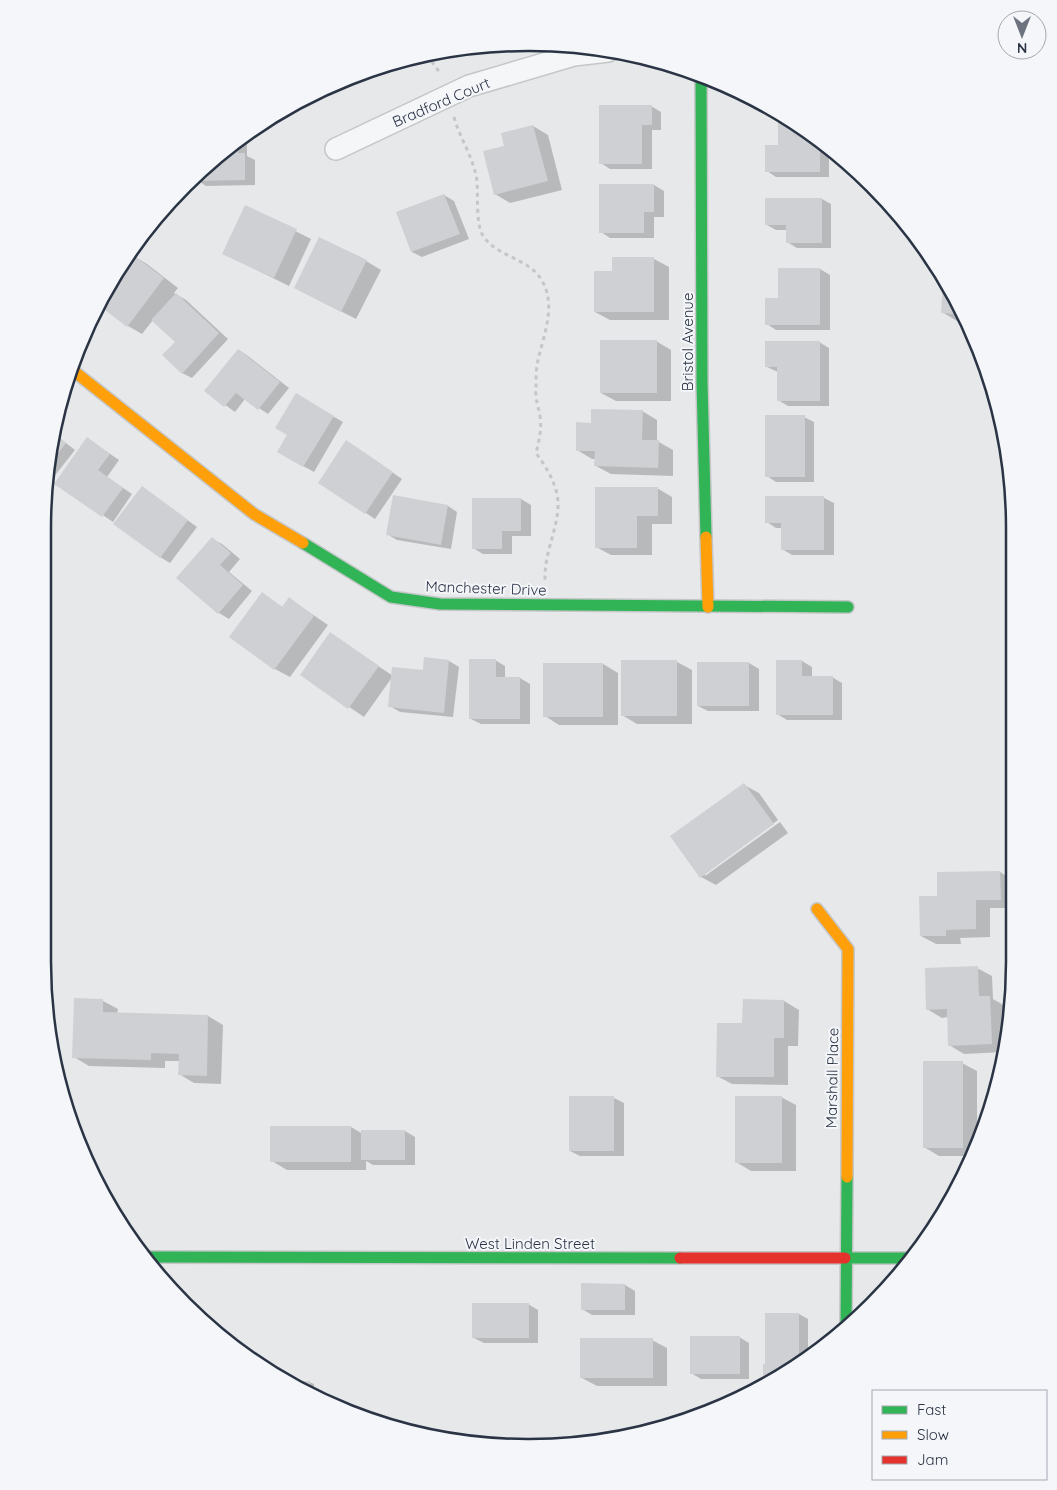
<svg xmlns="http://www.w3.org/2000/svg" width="1057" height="1490" font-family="Quicksand,sans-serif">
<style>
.shadow{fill:#0003}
.building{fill:#ced0d3}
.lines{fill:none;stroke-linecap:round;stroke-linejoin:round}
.street-casing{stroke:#c4c6c8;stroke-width:24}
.fast-casing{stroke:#c4c6c8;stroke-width:14}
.slow-casing{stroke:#c4c6c8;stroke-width:14}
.jam-casing{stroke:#c4c6c8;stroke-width:14}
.path{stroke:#c5c6ca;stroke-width:3;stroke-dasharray:4 4;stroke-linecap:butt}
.street{stroke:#f5f6f7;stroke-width:21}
.fast{stroke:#30b455;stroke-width:11}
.slow{stroke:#ff9f0a;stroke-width:11}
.jam{stroke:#e5322d;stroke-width:11}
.labels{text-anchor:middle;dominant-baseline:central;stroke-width:4;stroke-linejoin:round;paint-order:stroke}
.street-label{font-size:15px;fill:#2b3445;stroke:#f4f6f9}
.rim{fill:none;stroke:#2b3445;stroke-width:2.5}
</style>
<rect width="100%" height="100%" fill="#e6e8ea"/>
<g class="shadow">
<polygon points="411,59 411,62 389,69 384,66"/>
<polygon points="651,106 661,112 661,130 652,130 652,169 610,169 601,163"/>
<polygon points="780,124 794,124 829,147 829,177 776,177 767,171 780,146"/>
<polygon points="533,126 548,135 562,190 510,203 495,194 506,147"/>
<polygon points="247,135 247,156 255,160 255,185 206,186 197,180 197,177 208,163"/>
<polygon points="654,185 664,191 664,217 654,217 654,238 610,238 601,232"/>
<polygon points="444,195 454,201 469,239 422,257 412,252 398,213"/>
<polygon points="822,199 831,204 831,248 797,248 787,242 787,230 776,230 767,225"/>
<polygon points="246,206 311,239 289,286 224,254"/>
<polygon points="132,255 147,264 178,288 174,293 186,300 228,339 192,378 182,373 177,341 153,320 142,334 128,326 100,305 108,285"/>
<polygon points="654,259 669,267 669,320 610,320 595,312 613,272"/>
<polygon points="366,261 381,270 356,319 295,288"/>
<polygon points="780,269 820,269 830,275 830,330 776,330 767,324 780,299"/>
<polygon points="944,284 965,314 967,321 957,321 942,312"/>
<polygon points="656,341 671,350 671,401 616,401 601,393"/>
<polygon points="819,342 829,348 829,406 788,406 778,400 778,372 767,367"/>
<polygon points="239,350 248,356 289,388 268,414 245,399 235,412 206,391"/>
<polygon points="296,395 343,422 314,472 278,452 288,434"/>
<polygon points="642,411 657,420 657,441 673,450 673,476 611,474 596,466 596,459 592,459 577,450 592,424"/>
<polygon points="59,414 64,418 53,433 75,450 49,483 47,482 52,433"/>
<polygon points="804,417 814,422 814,482 776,482 767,476"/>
<polygon points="97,445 119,460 107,477 132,494 113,522 56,483"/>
<polygon points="357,448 402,479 375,519 366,513"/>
<polygon points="657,488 672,497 672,524 652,524 652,555 611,555 596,547"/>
<polygon points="152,494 197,527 170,563 160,557"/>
<polygon points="767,498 824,498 834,503 834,555 792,555 782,549 782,528 776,528 767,522"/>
<polygon points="521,499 531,505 531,536 512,536 512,554 483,554 473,548"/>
<polygon points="448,506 457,512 451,549 397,540 387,534"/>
<polygon points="212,539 222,544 240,559 229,572 252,591 229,619 219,613 178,578"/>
<polygon points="262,594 284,608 290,599 328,625 290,677 275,669 230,636"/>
<polygon points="331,634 393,676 364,717 302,675"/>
<polygon points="495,660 505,666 505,678 520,678 530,684 530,724 481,724 471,719"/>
<polygon points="449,661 459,667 453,717 400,712 390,706 424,671"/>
<polygon points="777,661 802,661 812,667 812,677 832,677 842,683 842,720 787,720 777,714"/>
<polygon points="677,662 692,670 692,724 637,724 622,715"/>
<polygon points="749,663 759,669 759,711 708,711 698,706"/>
<polygon points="545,664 603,664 618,673 618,725 559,725 545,716"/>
<polygon points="744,785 759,793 778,820 705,873 705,876 780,822 788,833 716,885 701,877"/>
<polygon points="1000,872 1013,880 1013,908 990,908 990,937 960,938 961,944 936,944 921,936 938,898 938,873"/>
<polygon points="977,968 992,976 993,999 1005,1006 1006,1040 1004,1052 964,1054 949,1045 948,1017 942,1018 927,1009"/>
<polygon points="103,1001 118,1009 117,1014 208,1016 223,1025 221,1084 194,1083 179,1074 180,1061 165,1061 165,1068 89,1066 74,1057"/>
<polygon points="784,1001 799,1010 798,1046 788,1046 788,1085 732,1084 717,1076 744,1024"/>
<polygon points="962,1063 977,1071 977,1142 972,1156 939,1156 924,1147"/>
<polygon points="781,1097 796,1105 796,1171 751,1171 736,1162"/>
<polygon points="614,1098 624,1103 624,1156 580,1156 570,1151"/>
<polygon points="351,1127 363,1134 405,1131 415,1137 415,1165 373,1165 366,1161 366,1170 287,1170 272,1161"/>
<polygon points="582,1285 625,1285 635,1291 635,1315 592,1315 582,1309"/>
<polygon points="528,1304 538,1310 538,1343 484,1343 474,1338"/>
<polygon points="799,1314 808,1319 808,1354 764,1384 764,1366"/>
<polygon points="739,1337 749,1343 749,1379 701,1379 691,1373"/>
<polygon points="652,1340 667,1348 667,1386 597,1386 582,1378"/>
<polygon points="296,1382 309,1382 314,1384 314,1393"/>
</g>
<g class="building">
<polygon points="599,105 652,105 652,125 642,125 642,164 599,164"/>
<polygon points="778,123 792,123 820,140 820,172 765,172 765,145 778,145"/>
<polygon points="533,125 548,181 494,195 483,151 504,146 501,133"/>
<polygon points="238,142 238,153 245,153 245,180 195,181 208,163"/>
<polygon points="599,184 654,184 654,212 644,212 644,233 599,233"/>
<polygon points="444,194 460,234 411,252 396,212"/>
<polygon points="765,198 822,198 822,243 786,243 786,225 765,225"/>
<polygon points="245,205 297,229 274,278 222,254"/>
<polygon points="319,237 367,260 341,312 294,288"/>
<polygon points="133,255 164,278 127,327 100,306 108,285"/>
<polygon points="612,257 654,257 654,312 594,312 594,271 612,271"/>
<polygon points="778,268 820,268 820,325 765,325 765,298 778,298"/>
<polygon points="943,282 965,314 965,315 941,313"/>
<polygon points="176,293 219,333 182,374 162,355 175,342 151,320"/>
<rect x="600" y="340" width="57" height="53"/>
<polygon points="765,341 820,341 820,401 777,401 777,367 765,367"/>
<polygon points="238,349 280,382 258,410 236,393 224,407 204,391"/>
<polygon points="296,393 334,416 303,467 277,452 287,435 275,428"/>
<polygon points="591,409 643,410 642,440 659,440 658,468 594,466 595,451 576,451 576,422 591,423"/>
<rect x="765" y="415" width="40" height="62"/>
<polygon points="52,433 66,443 49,465"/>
<polygon points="87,437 110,454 98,470 123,488 102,517 54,484"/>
<polygon points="346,440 393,472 365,514 318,483"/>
<polygon points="142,486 188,520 160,558 113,524"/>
<polygon points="595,487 658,487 658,516 637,516 637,548 595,548"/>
<polygon points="393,495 448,505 441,545 386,535"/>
<polygon points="765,496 824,496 824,550 781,550 781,523 765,523"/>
<polygon points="472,498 521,498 521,531 502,531 502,549 472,549"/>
<polygon points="212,537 231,553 220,565 243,585 218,614 176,578"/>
<polygon points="262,592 282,607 289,597 314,616 274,670 229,637"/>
<polygon points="330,632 379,666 348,709 300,675"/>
<polygon points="424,657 449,660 444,713 388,707 392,667 423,670"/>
<polygon points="469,659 496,659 496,677 520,677 520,719 469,719"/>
<rect x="621" y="660" width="56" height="56"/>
<polygon points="776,660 802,660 802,676 833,676 833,715 776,715"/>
<rect x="697" y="662" width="52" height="44"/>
<rect x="543" y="663" width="60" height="54"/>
<polygon points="744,783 774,824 700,878 670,836"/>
<polygon points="1000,871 1001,900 976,900 976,929 946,930 946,936 920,936 919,896 937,896 937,872"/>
<polygon points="978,966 979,996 990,996 992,1044 948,1046 947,1009 926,1010 925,968"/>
<polygon points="74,998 103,999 103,1012 208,1015 207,1076 178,1075 179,1054 151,1053 151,1060 72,1058"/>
<polygon points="743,999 784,1000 784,1038 774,1038 774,1077 716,1077 717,1023 742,1023"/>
<rect x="923" y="1061" width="40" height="87"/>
<rect x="569" y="1096" width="45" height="55"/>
<rect x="735" y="1096" width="47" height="67"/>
<rect x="270" y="1126" width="81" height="36"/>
<rect x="361" y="1130" width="44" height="30"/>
<polygon points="581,1283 625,1284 625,1310 581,1310"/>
<rect x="472" y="1303" width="57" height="35"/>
<polygon points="765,1313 799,1313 799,1360 763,1384 763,1364 765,1364"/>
<rect x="690" y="1336" width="50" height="38"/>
<rect x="580" y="1338" width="73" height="40"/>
<polygon points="294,1381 310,1381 310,1390"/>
</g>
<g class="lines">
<g class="street-casing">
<polyline id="street" points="336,149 469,86 574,55 608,51"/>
</g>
<g class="fast-casing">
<g id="fast">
<polyline points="701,77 702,383 706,537"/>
<polyline points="303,543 391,597 440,604 848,607"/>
<polyline points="147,1257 680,1258"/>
<polyline points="845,1258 913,1258"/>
<polyline points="846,1329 847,1177"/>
</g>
</g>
<g class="slow-casing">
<g id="slow">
<polyline points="75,372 254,514 303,543"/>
<polyline points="706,537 708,607"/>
<polyline points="817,909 848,949 847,1177"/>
</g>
</g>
<g class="jam-casing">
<polyline id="jam" points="680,1258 845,1258"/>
</g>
<g class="path">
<polyline points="427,55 440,73"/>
<path d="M454 117C460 139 474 158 477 181 478 196 476 222 482 234 495 257 527 257 541 279 557 304 544 334 538 360 536 368 536 378 536 386 535 400 538 404 540 416 542 429 539 441 536 453 547 468 559 487 558 507 557 531 544 554 545 580"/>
</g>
<use href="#street" class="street"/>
<use href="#fast" class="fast"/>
<use href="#slow" class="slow"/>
<use href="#jam" class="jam"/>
</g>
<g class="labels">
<g class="street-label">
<text transform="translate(441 102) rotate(-23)">Bradford Court</text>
<text transform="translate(687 342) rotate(-90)">Bristol Avenue</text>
<text transform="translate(486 588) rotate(2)">Manchester Drive</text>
<text transform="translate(832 1078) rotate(-89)">Marshall Place</text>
<text x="530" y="1243">West Linden Street</text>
</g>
</g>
<path d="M0 0H1057V1490H0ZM528 51H529A477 477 0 0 1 1006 528V962A477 477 0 0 1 529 1439H528A477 477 0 0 1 51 962V528A477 477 0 0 1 528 51Z" fill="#f4f6f9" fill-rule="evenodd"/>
<path class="rim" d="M528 51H529A477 477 0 0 1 1006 528V962A477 477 0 0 1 529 1439H528A477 477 0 0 1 51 962V528A477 477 0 0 1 528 51Z"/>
<rect x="872" y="1390" width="175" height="90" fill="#f4f6f9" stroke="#a4a8b1"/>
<rect x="882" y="1406" width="25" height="8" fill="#30b455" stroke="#a4a8b1"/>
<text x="917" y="1415" font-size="15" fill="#2b3445">Fast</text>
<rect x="882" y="1431" width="25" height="8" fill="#ff9f0a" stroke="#a4a8b1"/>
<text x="917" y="1440" font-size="15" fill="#2b3445">Slow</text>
<rect x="882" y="1456" width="25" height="8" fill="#e5322d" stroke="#a4a8b1"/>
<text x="917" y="1465" font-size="15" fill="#2b3445">Jam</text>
<g transform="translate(1022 35) rotate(180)"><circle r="24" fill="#f4f6f9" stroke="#a4a8b1"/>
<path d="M0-4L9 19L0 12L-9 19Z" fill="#6c737f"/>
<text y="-8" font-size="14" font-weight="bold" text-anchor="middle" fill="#2b3445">N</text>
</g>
</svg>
